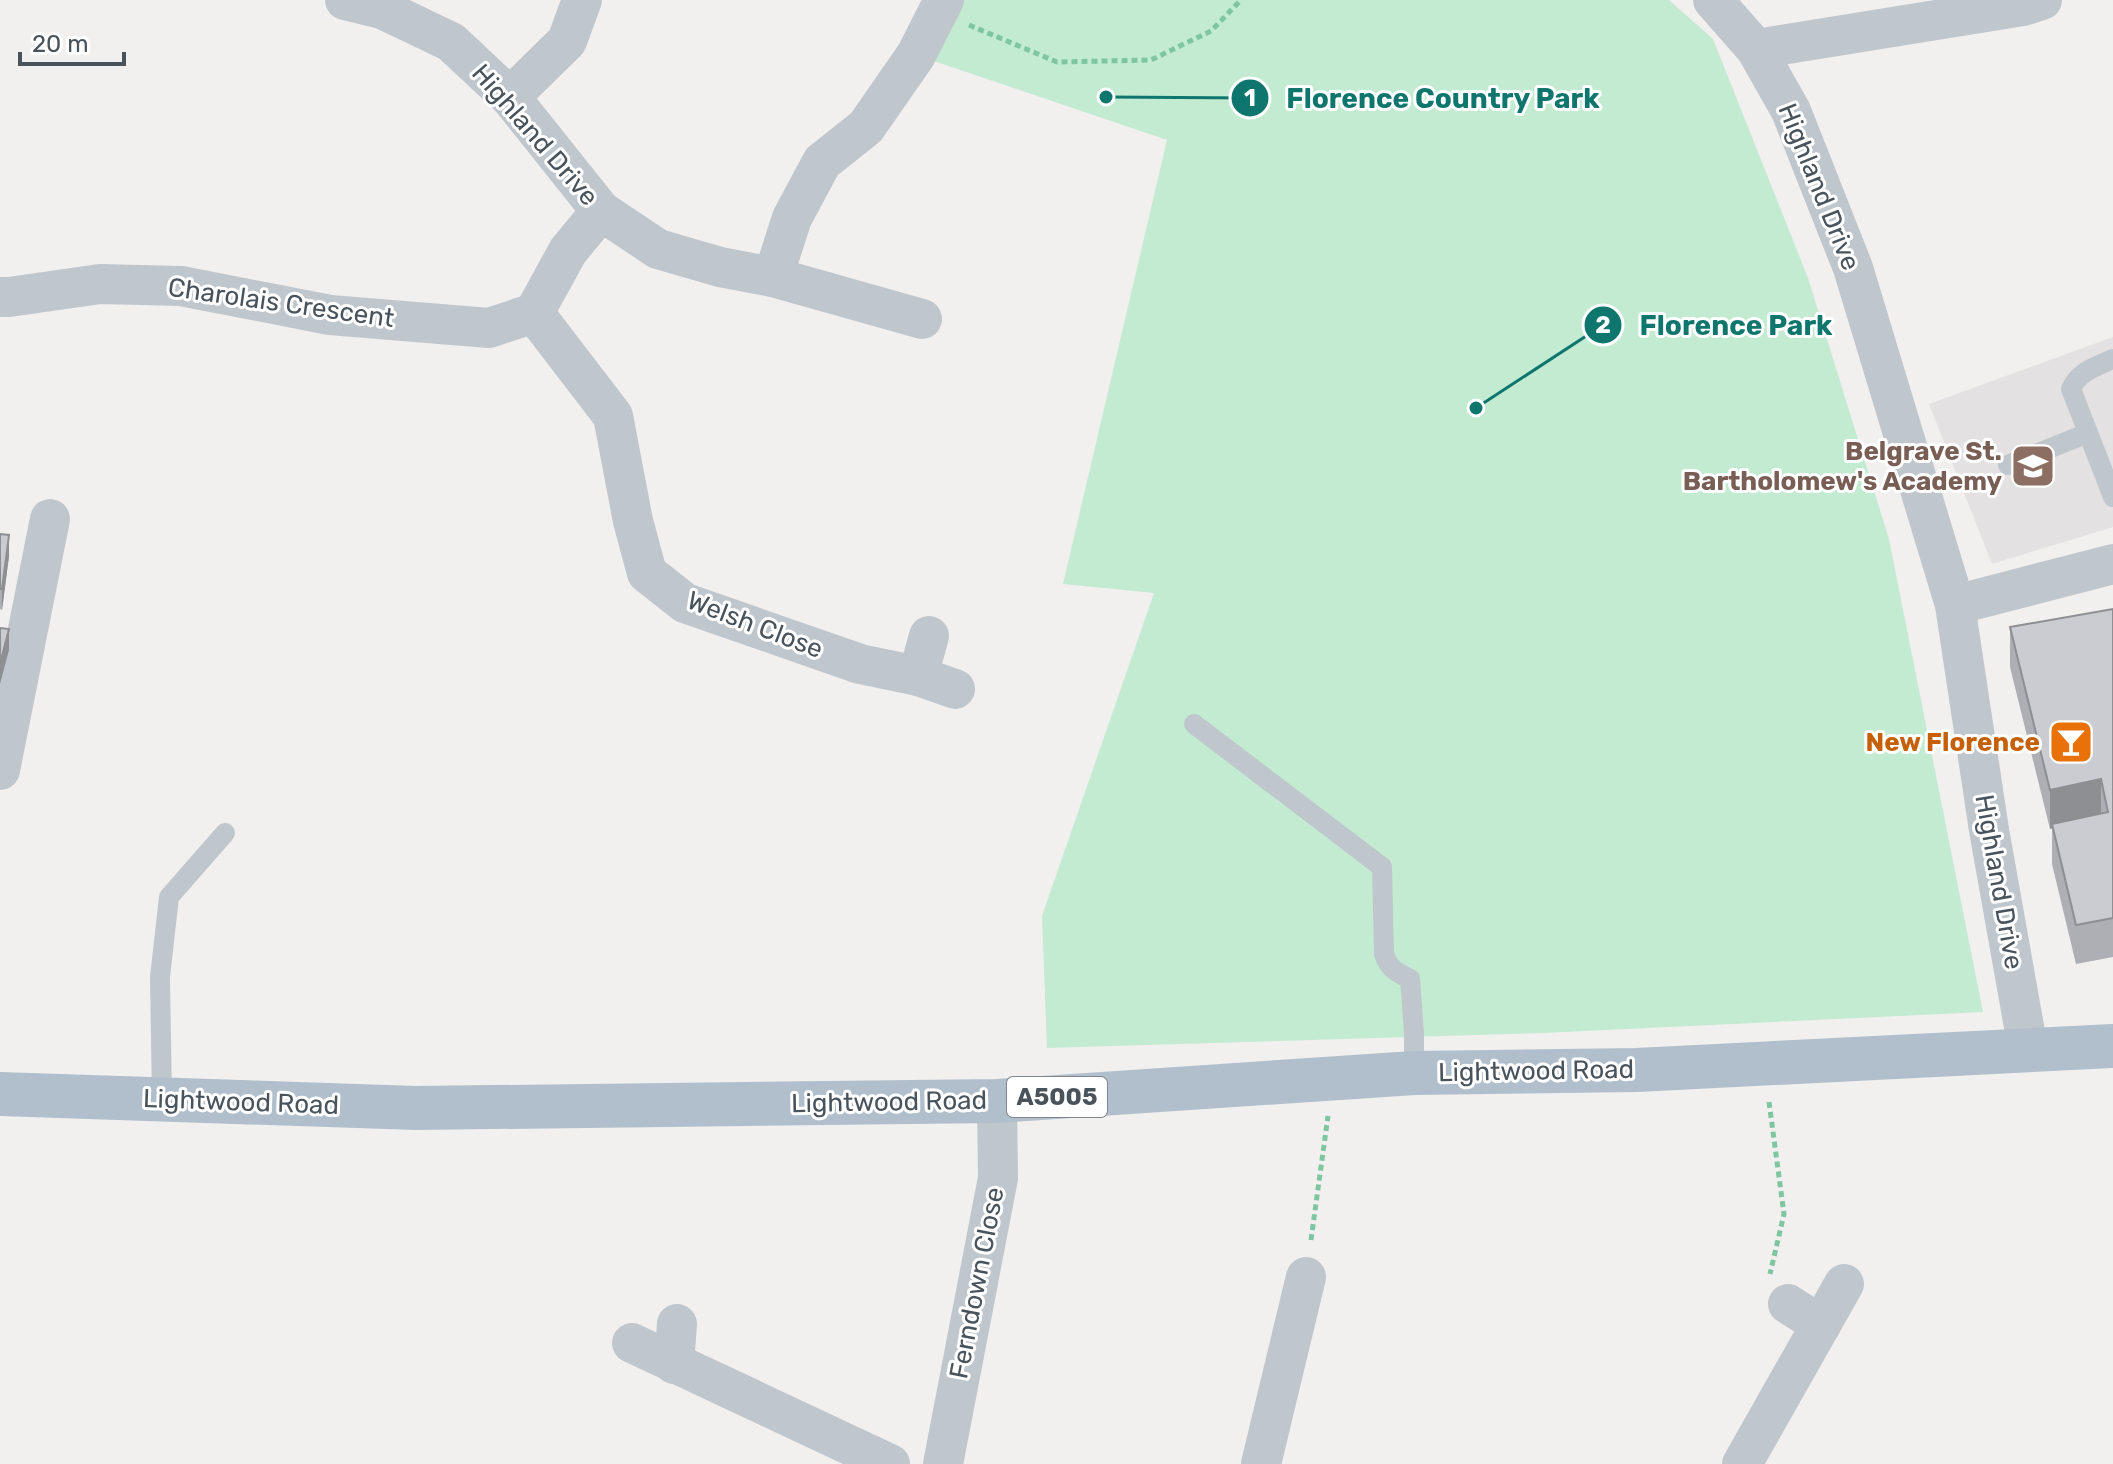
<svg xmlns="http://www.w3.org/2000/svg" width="2113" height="1464" font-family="Rubik,sans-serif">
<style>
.education{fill:#e3e1e1}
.green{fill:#c2ebd1}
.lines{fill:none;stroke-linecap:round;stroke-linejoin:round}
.path{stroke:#7dc6a1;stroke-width:5;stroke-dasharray:6 4;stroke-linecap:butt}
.lane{stroke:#bfc7cd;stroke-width:20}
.street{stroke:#bfc7cd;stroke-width:40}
.primary{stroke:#b1bfcc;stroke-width:44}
.wall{fill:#aeafb4}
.shaded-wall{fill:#8d8f92}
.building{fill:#caccd1;stroke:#8d8f92;stroke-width:2}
.labels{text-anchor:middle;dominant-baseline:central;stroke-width:6;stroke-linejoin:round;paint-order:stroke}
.shield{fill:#fff;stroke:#80878c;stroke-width:2}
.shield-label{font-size:24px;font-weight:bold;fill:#49535b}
.street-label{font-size:26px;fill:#49535b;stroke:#fff}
.education-label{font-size:26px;font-weight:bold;fill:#785e54;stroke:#fff;text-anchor:end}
.food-label{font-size:26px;font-weight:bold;fill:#c56008;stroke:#fff;text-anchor:end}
.leader{fill:none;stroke:#0f766e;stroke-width:3}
.callout-dot{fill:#0f766e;stroke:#fff;stroke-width:3}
.mark-label{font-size:24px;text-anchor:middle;font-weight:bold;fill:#fff}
.callout-label{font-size:28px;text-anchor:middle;font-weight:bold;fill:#0f766e;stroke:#fff;stroke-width:6;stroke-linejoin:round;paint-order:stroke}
</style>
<rect width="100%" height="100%" fill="#f2efef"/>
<polygon class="education" points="2113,337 2113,527 1992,564 1929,404"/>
<polygon class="green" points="944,0 1669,0 1713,39 1808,278 1889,539 1983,1012 1543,1033 1047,1048 1042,916 1154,593 1063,584 1167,140 916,55"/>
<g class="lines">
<g class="path">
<polyline points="969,25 1057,62 1151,60 1211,31 1241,0"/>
<polyline points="1769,1102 1784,1214 1770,1274"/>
<polyline points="1311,1240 1328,1116"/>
</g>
<g class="lane">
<path d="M2113 359C2097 366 2079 371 2071 389L2113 497"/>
<polyline points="2008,465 2088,433"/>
<path d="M1194 724 1382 867 1384 954C1388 968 1398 973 1410 979L1414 1033V1073"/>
<polyline points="162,1099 160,977 169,897 225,833"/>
</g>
<g class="street">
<polyline points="345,0 382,9 451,42 510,97 601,211 658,249 720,267 773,277 792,218 822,162 866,127 916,55 944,0"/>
<polyline points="1713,0 1756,49 1791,111 1853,268 1955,605 1989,830 2028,1049"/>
<polyline points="1756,49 2023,6 2042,0"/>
<polyline points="510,97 567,41 582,0"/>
<polyline points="773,277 922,319"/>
<polyline points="0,297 9,297 100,284 181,286 330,315 489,328 534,313 568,251 601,211"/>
<polyline points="534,313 613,416 633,521 647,573 685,603 860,664 918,676 955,689"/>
<polyline points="1955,605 2113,564"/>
<polyline points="918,676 929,636"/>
<polyline points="0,770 50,519"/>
<polyline points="1788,1304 1821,1325"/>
<polyline points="632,1343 890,1464"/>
<polyline points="674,1364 677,1324"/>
<polyline points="943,1464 998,1178 997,1101"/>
<polyline points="1261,1464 1306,1277"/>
<polyline points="1742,1464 1844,1284"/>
</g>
<polyline class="primary" points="0,1094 416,1108 997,1101 1414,1073 1637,1070 2113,1046"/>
</g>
<g class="wall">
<polygon points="0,534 9,556 2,610 0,609"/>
<polygon points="2113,609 2113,957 2076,964 2052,864 2052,828 2050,829 2010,667 2010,627"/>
</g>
<g class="shaded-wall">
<polygon points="9,535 9,556 2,610 2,589"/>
<polygon points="9,629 9,650 0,684 0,664"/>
<polygon points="2101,779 2101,818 2052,824 2052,828 2050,829 2050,790"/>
</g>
<g class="building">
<polygon points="0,534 9,535 2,589 0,589"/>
<polygon points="2113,609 2113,918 2076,925 2052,824 2108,812 2101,779 2050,790 2010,627"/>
<polygon points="0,628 9,629 0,664"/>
</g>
<defs>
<g id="school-square" transform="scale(2.3)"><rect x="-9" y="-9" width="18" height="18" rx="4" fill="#8d6e63" stroke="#fff"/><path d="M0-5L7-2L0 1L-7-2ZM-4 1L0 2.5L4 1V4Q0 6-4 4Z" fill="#fff"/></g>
<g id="bar-square" transform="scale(2.3)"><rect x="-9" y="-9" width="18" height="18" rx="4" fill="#e8710a" stroke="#fff"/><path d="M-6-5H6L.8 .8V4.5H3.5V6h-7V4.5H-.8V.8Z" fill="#fff"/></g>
</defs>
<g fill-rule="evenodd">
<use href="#school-square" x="2033" y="466"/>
<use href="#bar-square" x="2071" y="742"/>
</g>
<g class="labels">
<rect class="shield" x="1007" y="1077" width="100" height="40" rx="6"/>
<g class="shield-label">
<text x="1057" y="1097">A5005</text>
</g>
<g class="street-label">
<text transform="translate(535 135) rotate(49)">Highland Drive</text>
<text transform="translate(1819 187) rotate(68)">Highland Drive</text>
<text transform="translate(281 303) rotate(8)">Charolais Crescent</text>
<text transform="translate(755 625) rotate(21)">Welsh Close</text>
<text transform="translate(1999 882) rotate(80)">Highland Drive</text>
<text transform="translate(1536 1071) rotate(-1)">Lightwood Road</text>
<text transform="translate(241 1102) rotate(2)">Lightwood Road</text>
<text transform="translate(889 1102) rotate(-1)">Lightwood Road</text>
<text transform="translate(977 1283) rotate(-79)">Ferndown Close</text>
</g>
<g class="education-label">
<text x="2002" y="451">Belgrave St.<tspan x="2002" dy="30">Bartholomew's Academy</tspan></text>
</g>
<g class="food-label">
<text x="2040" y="742">New Florence</text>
</g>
</g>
<path class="leader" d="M1106 97L1250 98M1476 408L1603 325"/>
<g class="callout-dot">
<circle cx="1106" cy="97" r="8"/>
<circle cx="1476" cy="408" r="8"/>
<circle cx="1250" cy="98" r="20"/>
<circle cx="1603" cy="325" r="20"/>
</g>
<g class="mark-label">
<text x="1250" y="106">1</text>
<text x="1603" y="333">2</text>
</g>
<g class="callout-label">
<text x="1443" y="108">Florence Country Park</text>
<text x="1736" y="335">Florence Park</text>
</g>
<path d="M20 52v12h104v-12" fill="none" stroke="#49535b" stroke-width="4"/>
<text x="32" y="52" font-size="24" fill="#49535b" stroke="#ffffff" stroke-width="6" paint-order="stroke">20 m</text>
</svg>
